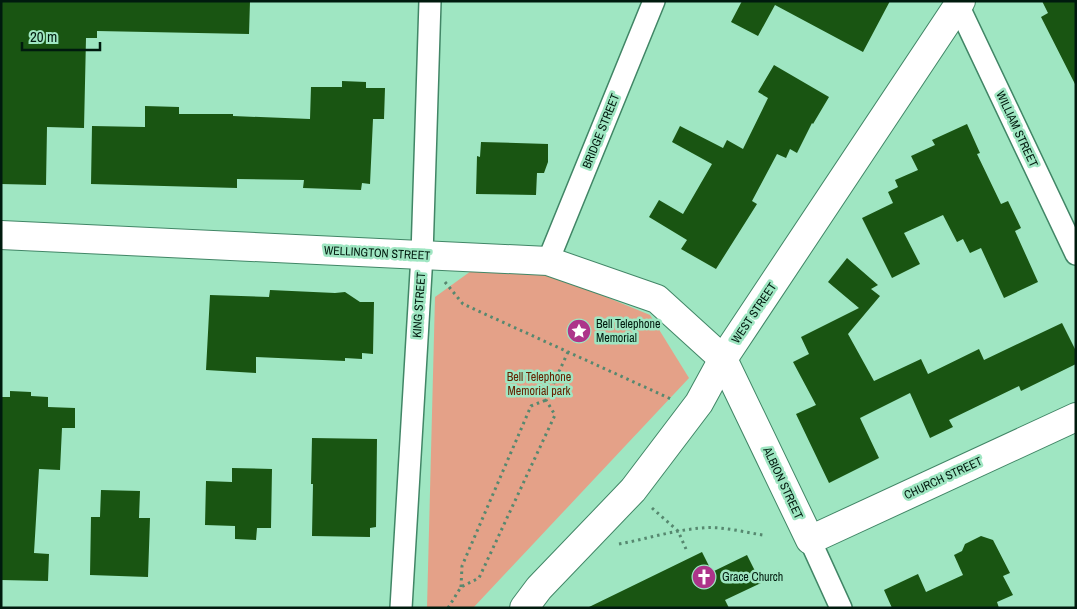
<svg xmlns="http://www.w3.org/2000/svg" width="1077" height="609" font-family="'Archivo Narrow',sans-serif">
<style>
.green{fill:#e4a188}
.building{fill:#195512}
.lines{fill:none;stroke-linecap:round;stroke-linejoin:round}
.minor-casing{stroke:#418666;stroke-width:24}
.tertiary-casing{stroke:#418666;stroke-width:30}
.secondary-casing{stroke:#418666;stroke-width:30}
.path{stroke:#56886f;stroke-width:3;stroke-dasharray:2.5 4;stroke-linecap:butt}
.minor{stroke:#fff;stroke-width:21}
.tertiary{stroke:#fff;stroke-width:28}
.secondary{stroke:#fff;stroke-width:28}
.labels{text-anchor:middle;dominant-baseline:central;stroke-width:5;stroke-linejoin:round;paint-order:stroke}
.street-label{font-size:12px;fill:#001a0e;stroke:#9fe6c2}
.poi-label{font-size:12px;fill:#001a0e;stroke:#9fe6c2;text-anchor:start}
.park-label{font-size:12px;fill:#652201;stroke:#9fe6c2}
</style>
<rect width="100%" height="100%" fill="#9fe6c2"/>
<polygon class="green" points="478,266 550,274 650,315 689,378 473,608 427,608 435,297"/>
<g class="building">
<polygon points="2,1 250,1 249,34 97,31 97,38 86,38 84,128 47,127 46,185 1,184"/>
<polygon points="742,1 890,1 863,52 775,5 758,36 731,22"/>
<polygon points="1042,1 1076,1 1076,86 1041,17 1048,13"/>
<polygon points="774,65 829,97 813,124 812,123 797,153 790,149 786,158 777,154 752,201 757,204 716,269 681,249 687,240 649,217 659,200 683,214 712,164 672,142 680,126 723,148 727,140 743,149 768,98 758,92"/>
<polygon points="342,81 366,82 366,88 385,88 384,119 373,119 370,184 362,183 361,190 303,188 304,180 237,179 237,188 91,184 92,126 145,127 145,106 179,107 179,114 233,114 233,116 310,119 311,87 342,87"/>
<polygon points="967,124 980,153 977,154 1001,204 1008,201 1021,228 1015,231 1038,282 1004,298 981,248 970,253 963,239 957,242 943,215 904,233 920,264 892,278 862,218 893,203 888,192 898,187 895,180 918,170 911,156 935,145 932,140"/>
<polygon points="481,142 548,144 548,162 544,173 537,173 536,195 476,194 477,156 480,157"/>
<polygon points="847,258 878,285 871,289 880,296 848,334 874,381 921,359 928,374 979,349 984,360 1062,323 1076,351 1076,364 1021,391 1019,386 949,420 953,427 930,438 910,393 860,418 879,458 829,483 796,414 816,405 793,362 809,354 801,337 859,308 828,282"/>
<polygon points="270,290 335,293 345,292 360,302 374,302 373,354 362,353 362,359 345,358 345,361 256,357 256,373 206,370 210,295 269,297"/>
<polygon points="10,391 31,392 31,396 48,397 48,407 75,408 75,428 62,428 60,470 39,469 34,553 49,554 48,581 1,580 1,397 10,397"/>
<polygon points="312,438 377,439 376,527 370,528 370,537 312,536 313,484 311,484"/>
<polygon points="232,468 272,469 271,528 257,528 256,540 235,539 235,526 205,525 206,481 232,482"/>
<polygon points="101,490 140,491 139,518 150,518 148,577 90,575 91,517 100,517"/>
<polygon points="981,536 993,540 1010,573 1003,576 1013,595 997,602 999,608 892,608 884,590 918,574 926,592 963,575 954,555 962,551 965,544"/>
<polygon points="702,552 712,572 747,555 761,583 725,600 729,608 587,608"/>
</g>
<g class="lines">
<g class="minor-casing">
<g id="minor">
<polyline points="955,1 958,5 1076,254"/>
<polyline points="548,261 654,1"/>
<polyline points="810,540 841,608"/>
<polyline points="401,608 422,255 430,1"/>
</g>
</g>
<g class="tertiary-casing">
<polyline id="tertiary" points="1,235 548,261 657,299 723,359 810,540 1076,417"/>
</g>
<g class="secondary-casing">
<polyline id="secondary" points="524,608 539,588 633,490 699,403 723,359 961,1"/>
</g>
<g class="path">
<polyline points="445,282 463,304 671,399"/>
<polyline points="652,508 678,531 686,549"/>
<path d="M619 544C646 539 674 530 702 528 722 526 743 532 763 535"/>
<polyline points="461,587 462,566 531,406 546,400"/>
<polyline points="448,608 461,587 479,578 555,415 546,400 568,352"/>
</g>
<use href="#minor" class="minor"/>
<use href="#tertiary" class="tertiary"/>
<use href="#secondary" class="secondary"/>
</g>
<defs>
<g id="sight-disc" transform="scale(1.25)"><circle r="9.5" fill="#ad348a" stroke="#9fe6c2"/><path d="M0-6L1.8-2.2L6-1.7L2.9 1.2L3.7 5.4L0 3.3L-3.7 5.4L-2.9 1.2L-6-1.7L-1.8-2.2Z" fill="#fff"/></g>
<g id="church-disc" transform="scale(1.25)"><circle r="9.5" fill="#ad348a" stroke="#9fe6c2"/><path d="M-1.2-6h2.4v3.5h3.3v2.4h-3.3V6h-2.4V-.1h-3.3v-2.4h3.3Z" fill="#fff"/></g>
</defs>
<g fill-rule="evenodd">
<use href="#sight-disc" x="579" y="331"/>
<use href="#church-disc" x="704" y="577"/>
</g>
<g class="labels">
<g class="street-label">
<text transform="translate(1017 129) rotate(65)">WILLIAM STREET</text>
<text transform="translate(601 131) rotate(-68)">BRIDGE STREET</text>
<text transform="translate(377 253) rotate(3)">WELLINGTON STREET</text>
<text transform="translate(419 305) rotate(-86)">KING STREET</text>
<text transform="translate(754 313) rotate(-56)">WEST STREET</text>
<text transform="translate(943 478) rotate(-25)">CHURCH STREET</text>
<text transform="translate(783 483) rotate(65)">ALBION STREET</text>
</g>
<g class="poi-label">
<text x="596" y="324">Bell Telephone<tspan x="596" dy="14">Memorial</tspan></text>
<text x="722" y="577">Grace Church</text>
</g>
<g class="park-label">
<text x="539" y="377">Bell Telephone<tspan x="539" dy="14">Memorial park</tspan></text>
</g>
</g>
<rect width="1077" height="609" fill="none" stroke="#001a0e" stroke-width="5"/>
<path d="M22 42v8h78v-8" fill="none" stroke="#001a0e" stroke-width="2.5"/>
<text x="30" y="42" font-size="15" fill="#001a0e" stroke="#9fe6c2" stroke-width="4" paint-order="stroke">20 m</text>
</svg>
